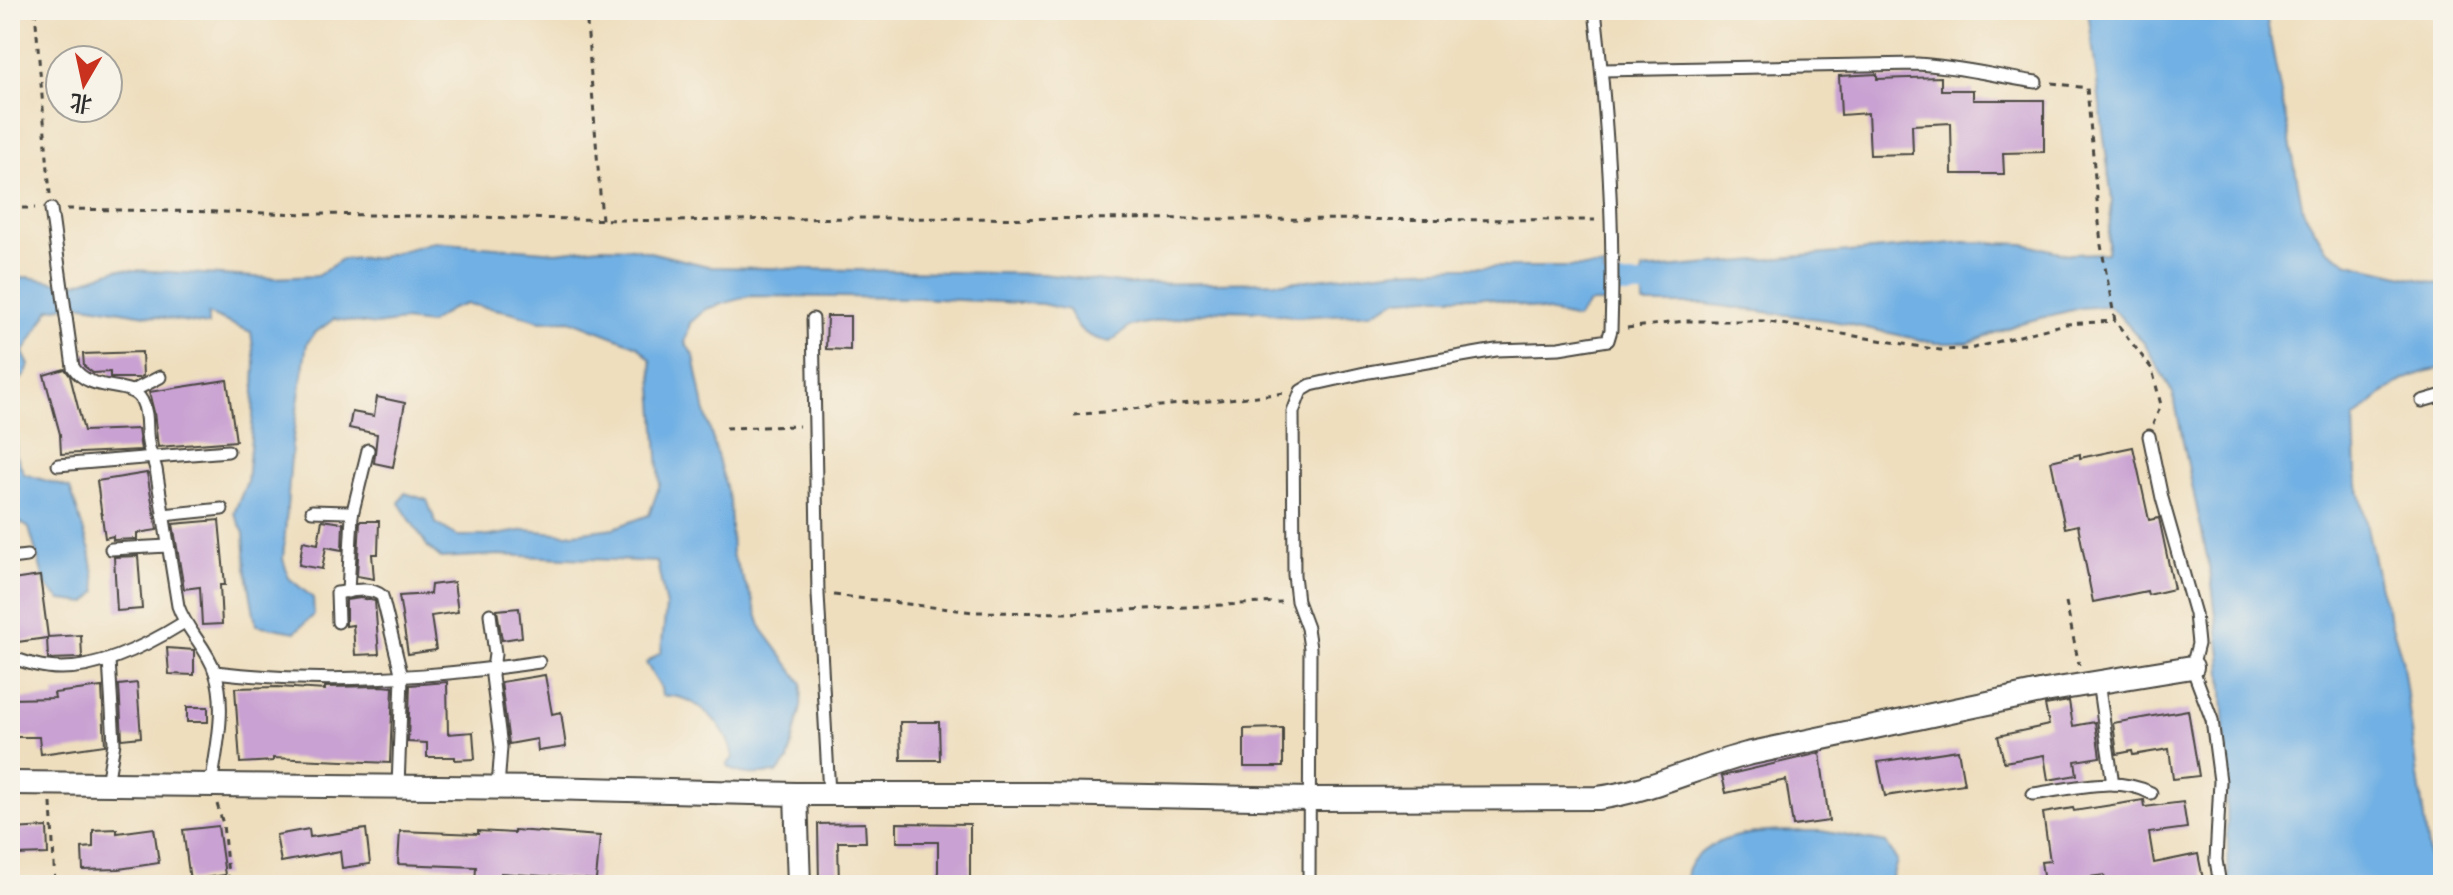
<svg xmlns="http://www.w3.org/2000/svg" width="2453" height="895" font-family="Cardo,'Noto Serif SC',serif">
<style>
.water{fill:#71b0e4;stroke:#4e6e88;stroke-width:2}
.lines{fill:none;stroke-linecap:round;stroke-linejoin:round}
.canal{stroke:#71b0e4;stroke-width:20}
.building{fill:#c9a1d2}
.lane-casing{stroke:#484641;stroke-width:15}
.street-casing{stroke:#484641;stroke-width:26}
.path{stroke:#484641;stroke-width:3;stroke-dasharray:6 6;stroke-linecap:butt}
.lane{stroke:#fff;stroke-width:11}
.street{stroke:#fff;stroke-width:22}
</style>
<rect width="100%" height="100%" fill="#f7f3e8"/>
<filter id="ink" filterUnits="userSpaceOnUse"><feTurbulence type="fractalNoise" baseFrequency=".0125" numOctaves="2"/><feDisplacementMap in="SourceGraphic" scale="16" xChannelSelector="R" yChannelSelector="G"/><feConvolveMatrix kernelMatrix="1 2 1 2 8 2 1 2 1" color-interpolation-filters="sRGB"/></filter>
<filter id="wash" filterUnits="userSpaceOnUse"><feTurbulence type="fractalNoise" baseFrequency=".006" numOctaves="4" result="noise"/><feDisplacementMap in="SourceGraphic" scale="32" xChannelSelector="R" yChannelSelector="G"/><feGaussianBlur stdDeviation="1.8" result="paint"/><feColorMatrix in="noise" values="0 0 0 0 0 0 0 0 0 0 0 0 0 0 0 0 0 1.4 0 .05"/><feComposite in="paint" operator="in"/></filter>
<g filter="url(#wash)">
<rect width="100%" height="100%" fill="#eedebe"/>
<g class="water">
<path d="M2088 10H2265L2303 210 2326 249 2349 263 2443 285V368C2403 374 2383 392 2354 419L2356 475 2380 588 2402 658 2433 885H2229L2225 733 2221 655 2211 576 2173 393 2144 343 2118 314 2107 306 2080 308 2021 323 1968 343H1936L1833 321 1705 304H1643L1642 270 1965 242 2024 244 2069 254 2107 253 2112 200Z"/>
<path d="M433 242 556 252 600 247 633 248 712 267 1042 274 1128 284 1289 282 1399 270 1458 267H1604L1605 303H1589L1576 319 1485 297H1429L1398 299 1371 313 1295 317 1261 311 1219 310 1131 326 1110 342C1088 338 1077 331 1068 310L1042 304 918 298 749 296 706 309 690 323 685 343 694 356 704 408 730 502 732 555 752 598 762 629 802 683 801 707 788 761 777 773C762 774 739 778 727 765L733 758C729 727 694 692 662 696L661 688 646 663 661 652 666 607 657 562 499 555 441 558 428 547 399 503 405 493 427 500 436 523 457 536H490L526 530 567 534 614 528 649 515 660 484 651 360 638 346 570 320 540 321 511 312 467 304 451 309 429 324 403 321 376 325 334 319 315 333 307 343 292 444 283 559 289 578 313 598 314 615 295 632 256 625 246 568 244 533 234 513 247 482 253 415 255 364 251 332 208 314V325L78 304 50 309 23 353 29 365 25 375 14 386 17 418 16 454 24 474 70 488 90 551 97 592 86 603 61 600 46 586 29 528 10 516V279L28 277 71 285 117 269 272 278 317 276 342 259 377 258Z"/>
<path d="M1821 831 1886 843 1897 861 1890 885H1686C1686 879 1686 871 1689 866 1714 827 1781 831 1821 831Z"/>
</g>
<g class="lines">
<polyline class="canal" points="1591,285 1671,285"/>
</g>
<g id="blocks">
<g class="building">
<polygon points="1877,74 1877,79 1941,77 1941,90 1973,90 1973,100 2044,100 2044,152 2003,153 2004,174 1952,174 1951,123 1912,125 1913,154 1870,155 1868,113 1841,115 1839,76"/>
<polygon points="827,316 850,316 850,350 826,349"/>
<polygon points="142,352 143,376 139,378 110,378 110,372 93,373 84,366 83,354"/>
<polygon points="65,369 70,376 84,431 138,429 141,450 61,454 60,434 44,375"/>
<polygon points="227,380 236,441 158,447 154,412 149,392"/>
<polygon points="377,397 405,403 393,467 374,463 377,434 349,428 352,412 374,416"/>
<polygon points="2133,447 2149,520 2159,518 2174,589 2148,595 2147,591 2093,602 2078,525 2065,528 2051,461 2080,454 2080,458"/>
<polygon points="147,473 157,530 137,533 137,539 113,540 113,536 105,538 97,481"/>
<polygon points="219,520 225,585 220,585 222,624 202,625 200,587 184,589 173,524"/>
<polygon points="322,520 343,523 342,550 326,547 322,569 299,565 303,541 318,544"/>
<polygon points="360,521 379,521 378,554 372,554 374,579 357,576"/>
<polygon points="138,556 142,609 117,611 114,557"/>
<polygon points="40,576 48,637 81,635 82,658 48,659 47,638 10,643 10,618 17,617 12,580"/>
<polygon points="454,582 458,612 431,616 436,650 408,654 399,596 430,594 431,585"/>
<polygon points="361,598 375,601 379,654 355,655 353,625 346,626 346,600"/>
<polygon points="519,608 522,637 502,640 497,610"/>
<polygon points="167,648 194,650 194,675 169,674"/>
<polygon points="545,675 552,714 561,712 566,747 538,751 537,739 509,744 501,682"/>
<polygon points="447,682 448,734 473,732 475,759 455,760 455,757 427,757 427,743 408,742 410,685"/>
<polygon points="137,683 141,737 122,739 119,685"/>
<polygon points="382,686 393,687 390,763 273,758 273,761 240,763 235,688 278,687 325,690 325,687"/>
<polygon points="102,687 105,745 41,754 39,737 10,737 10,699 55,698 54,693"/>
<polygon points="2069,701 2073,726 2095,722 2100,757 2075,761 2077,775 2048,780 2044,755 2004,762 1998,736 2049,725 2045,705"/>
<rect x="187" y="707" width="21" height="15"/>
<polygon points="2188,710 2199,776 2173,779 2169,749 2133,755 2132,751 2117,754 2113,723"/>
<polygon points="900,722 939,722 940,760 901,760"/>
<polygon points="1283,728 1283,767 1244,767 1244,729"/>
<polygon points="1958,750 1964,784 1885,796 1878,762"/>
<polygon points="1820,753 1829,821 1793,826 1786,780 1726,793 1722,776"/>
<polygon points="2144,800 2145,807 2183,802 2187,828 2149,833 2154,863 2198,854 2203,879 2175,885 2106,885 2104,875 2044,883 2041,862 2050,861 2043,813 2073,808 2074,811"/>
<polygon points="865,823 866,842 838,842 839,885 819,885 818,824"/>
<polygon points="897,823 970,824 970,885 938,885 938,842 897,842"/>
<polygon points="218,826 225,875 190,880 183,830"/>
<polygon points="47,827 48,854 15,855 13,829"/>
<polygon points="154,828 159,863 119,869 83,870 82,848 93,847 93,830 117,829 117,833"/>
<polygon points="309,829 310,837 366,829 370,864 342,868 340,851 281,862 276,835"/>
<polygon points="514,830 600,836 596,880 501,873 500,885 475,885 476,867 398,864 400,831 478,834 478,831 514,833"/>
</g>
</g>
</g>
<g filter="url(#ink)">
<use href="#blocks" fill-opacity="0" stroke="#484641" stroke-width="2"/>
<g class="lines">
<g class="lane-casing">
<g id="lane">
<path d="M1602 70 1917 64C1957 66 1996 76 2036 82"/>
<path d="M51 209 73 367C91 395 131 379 142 401 150 416 144 435 150 451 152 457 154 462 156 469L178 606C186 630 207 647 215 672 227 707 216 750 211 786"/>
<polyline points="813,319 818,594 829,794"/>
<polyline points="133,391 160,377"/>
<polyline points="2422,401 2443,395"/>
<polyline points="2149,436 2162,498 2195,614 2198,644 2192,667 2212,720 2220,781 2216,860 2220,885"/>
<polyline points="58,465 228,451"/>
<polyline points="312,511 347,512 352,515 348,592"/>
<polyline points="163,515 222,509"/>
<polyline points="352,515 368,450"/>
<polyline points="111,549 168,546"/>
<polyline points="10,558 27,556"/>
<polyline points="490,614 495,654 492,676 501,747 498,788"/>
<path d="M338 622 337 593C352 591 370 586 382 596L402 677 398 787"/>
<path d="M10 657C22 661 35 666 47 667 92 674 146 646 183 623"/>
<path d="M215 672C323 685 432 678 539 662"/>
<polyline points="2098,682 2113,784"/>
<polyline points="107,784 114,743 109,660"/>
<path d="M2033 794C2071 789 2116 775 2151 793"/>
<path d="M1309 885 1310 648 1307 628 1297 601 1294 575 1293 412 1301 391 1311 385 1369 372 1496 350 1559 348 1608 340 1611 330C1615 224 1607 116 1595 10"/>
</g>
</g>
<g class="street-casing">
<g id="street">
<path d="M10 783 544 788 796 794H1044L1311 799 1598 798C1649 791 1697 767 1747 754L2045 691 2192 667"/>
<polyline points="796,794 799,885"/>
</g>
</g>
<g class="path">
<polyline points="35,10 50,194"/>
<polyline points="586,10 602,220"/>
<polyline points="2052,83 2087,88 2101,245 2115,321 2152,369 2161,405 2153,424"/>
<polyline points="10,208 35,208"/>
<polyline points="67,209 673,221 854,218 1595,220"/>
<polyline points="1627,328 1685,321 1763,321 1940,350 1970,349 2065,324 2115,321"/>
<polyline points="1074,415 1286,393"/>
<polyline points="726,428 799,426"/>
<polyline points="834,595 973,612 1070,613 1281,602"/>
<polyline points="2066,602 2079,665"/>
<polyline points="51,803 55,885"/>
<polyline points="217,804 223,824 229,885"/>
</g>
<use href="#lane" class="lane"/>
<use href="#street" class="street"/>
</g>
</g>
<rect width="2453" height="895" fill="none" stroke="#f7f3e8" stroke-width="40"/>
<g transform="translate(84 84) rotate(189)"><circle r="38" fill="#f7f3e8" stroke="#a5a39c" stroke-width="2"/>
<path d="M0-6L14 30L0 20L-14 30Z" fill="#c8321e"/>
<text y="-12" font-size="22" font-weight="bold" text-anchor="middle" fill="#2b2b2b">北</text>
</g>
</svg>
